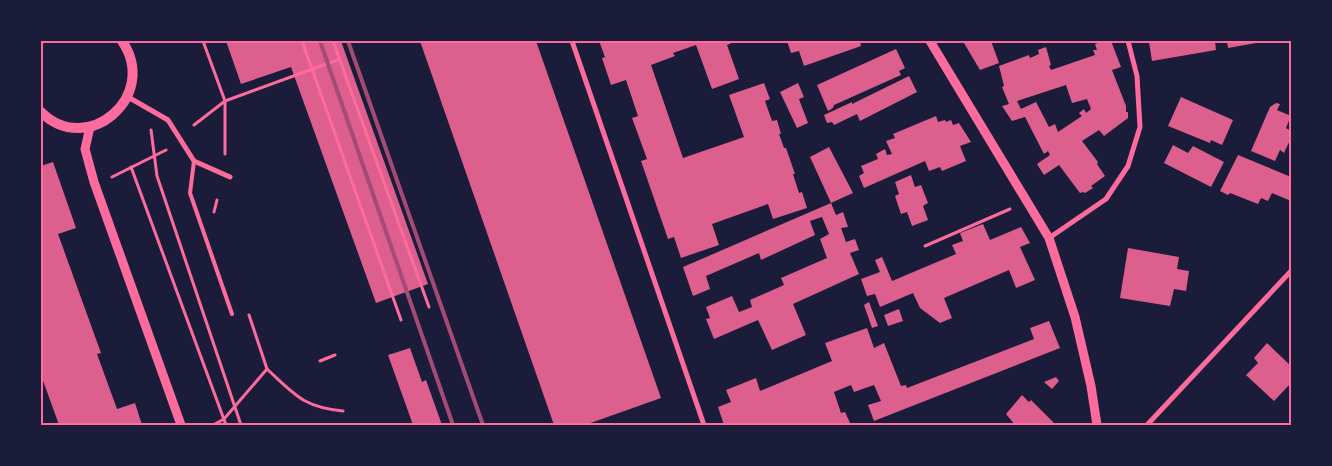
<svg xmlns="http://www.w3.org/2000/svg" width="1332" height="466" font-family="Raleway,sans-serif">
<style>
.building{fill:#dd5f8e;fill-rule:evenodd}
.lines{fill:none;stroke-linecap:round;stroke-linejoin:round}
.path{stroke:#ff6b9d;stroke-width:3}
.service{stroke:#ff6b9d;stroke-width:4}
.minor{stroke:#ff6b9d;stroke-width:5}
.tertiary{stroke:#ff6b9d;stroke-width:9}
.secondary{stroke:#ff6b9d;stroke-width:10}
.rail{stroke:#a44b75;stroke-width:4}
.neatline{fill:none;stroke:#ff6b9d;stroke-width:2}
</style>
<rect width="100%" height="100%" fill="#1b1b3a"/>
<g class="building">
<polygon points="226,41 341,41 428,284 376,303 291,67 241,84"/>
<polygon points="420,41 536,41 661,398 585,425 554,425"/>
<polygon points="599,41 736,41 727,45 739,79 712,89 696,45 673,53 675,56 651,65 683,158 744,137 729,95 764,83 770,99 765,101 772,121 777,120 781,134 779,134 784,148 786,148 795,174 793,174 799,193 802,192 807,208 773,219 768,204 712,224 719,245 681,258 674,237 668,239 641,161 647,159 632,118 638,116 626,80 611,85 602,58 605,57"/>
<polygon points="787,41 860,41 861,46 804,66 799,51 791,53"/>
<polygon points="971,41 991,41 999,63 980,70 964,43"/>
<path d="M1104 41H1111L1121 67 1112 70 1126 106V112H1128V118L1104 136 1099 130 1082 141 1098 162 1097 164 1105 176 1091 186 1093 188 1085 193 1083 192 1080 193 1059 165 1044 175 1037 164 1050 155 1048 151 1044 154 1025 117 1012 121 1002 106 1009 104 1002 87 1004 86 999 66 1029 55 1030 58 1039 54 1038 50 1046 47 1051 65 1049 66 1051 70 1095 55 1093 50H1097L1095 44ZM1066 85 1072 103 1087 99 1091 109 1086 113 1084 109 1079 113 1082 116 1058 132 1055 124 1049 127 1036 102 1021 109 1017 101Z"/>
<polygon points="1153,41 1215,41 1216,50 1152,61 1149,42"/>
<polygon points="1227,41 1262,41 1262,42 1228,48"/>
<polygon points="896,49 905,68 899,71 901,75 834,105 833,108 828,111 817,85"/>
<polygon points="909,76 917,92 860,121 857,114 834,125 832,122 827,123 824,115 852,102 852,104"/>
<polygon points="798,83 804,97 799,99 808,123 797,128 780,92"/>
<polygon points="1181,97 1233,120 1222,145 1211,140 1210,143 1168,126"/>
<polygon points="1276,103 1280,104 1277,110 1291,116 1286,128 1291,131 1291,138 1284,153 1280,150 1275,161 1251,151 1270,107"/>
<polygon points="936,116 938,122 945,120 946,122 951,120 953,125 959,123 971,142 960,146 966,161 942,171 940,167 929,171 925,161 864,188 859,176 864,173 861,166 878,159 876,154 885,149 887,155 892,154 886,141 895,138 893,134"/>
<polygon points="1173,145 1188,153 1193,146 1224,162 1211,187 1164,163"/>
<polygon points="829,147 853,193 831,203 810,157"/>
<polygon points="1238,155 1291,177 1291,201 1272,193 1268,201 1261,198 1258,204 1230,193 1228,195 1220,191"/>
<polygon points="53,162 76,228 58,234 101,353 97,354 117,409 135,403 142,425 59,425 41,375 41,166"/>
<polygon points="911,175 915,187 921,185 928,203 923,206 928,220 912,226 907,212 901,214 895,196 899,194 895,182"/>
<polygon points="831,203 836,215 843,212 848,227 841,228 846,242 855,239 859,250 850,253 859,274 793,304 806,335 772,350 758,320 714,339 706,319 710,318 706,307 732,296 739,312 752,307 750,300 784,285 781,278 827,258 820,239 829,234 822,217 810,221 815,235 761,260 759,253 706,276 710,289 693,296 683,267"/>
<polygon points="983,224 990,240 1021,227 1030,243 1020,247 1035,280 1016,288 1009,270 944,298 952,318 940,323 920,308 913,293 880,307 875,294 867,296 861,279 880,272 875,260 882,257 892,281 956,254 952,245 963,241 960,233"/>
<polygon points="1128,248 1179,257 1177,269 1189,271 1186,291 1174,289 1170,306 1120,298"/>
<polygon points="869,302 878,326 872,328 864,305"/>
<polygon points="899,309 903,321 888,326 884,315"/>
<polygon points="1049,321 1060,348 874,421 868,405 881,401 874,385 854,392 851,385 834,392 841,413 845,412 851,425 724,425 718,407 731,402 726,390 756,378 760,391 832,361 825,343 867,328 874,348 884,343 901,386 906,385 907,388 1034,339 1030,328"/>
<polygon points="1267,343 1291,366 1291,383 1274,401 1246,375 1258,363 1254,358"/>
<polygon points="410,348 422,382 426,380 442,425 413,425 388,355"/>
<polygon points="1056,377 1059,381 1052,389 1044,382"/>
<polygon points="1022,395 1029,402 1031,400 1056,425 1015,425 1006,414"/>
</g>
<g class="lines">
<g class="path">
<polyline points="203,41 225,101 225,154"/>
<polyline points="302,41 401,320"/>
<polyline points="333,41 429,307"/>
<polyline points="194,125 225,101 340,59"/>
<polyline points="151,130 157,176 241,425"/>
<polyline points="131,167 226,425"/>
<polyline points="112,177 166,150"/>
<polyline points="214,212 217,200"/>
<polyline points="925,246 1010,209"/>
<polyline points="320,361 335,355"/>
<path d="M267 369C295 395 303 407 343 411"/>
<polyline points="213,425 224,419 267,369 249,315"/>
</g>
<polyline class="service" points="194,161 190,193 232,314"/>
<g class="minor">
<polyline points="572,41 704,425"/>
<polyline points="128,97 168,120 194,161 230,177"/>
<polyline points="1049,238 1106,199 1128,166 1140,127 1137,76 1128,41"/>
<polyline points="1147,425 1291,271"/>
</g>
<g class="tertiary">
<polyline points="930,41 1049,238 1075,317 1091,386 1097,425"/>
<polyline points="90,127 85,149 94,182 181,425"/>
</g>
<path class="secondary" d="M41 112C87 158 160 96 122 41"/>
<g class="rail">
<polyline points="320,41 453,425"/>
<polyline points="348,41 483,425"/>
</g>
</g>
<rect width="1332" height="466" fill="none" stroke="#1b1b3a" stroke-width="85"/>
<rect x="42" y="42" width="1248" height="382" class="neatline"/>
</svg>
